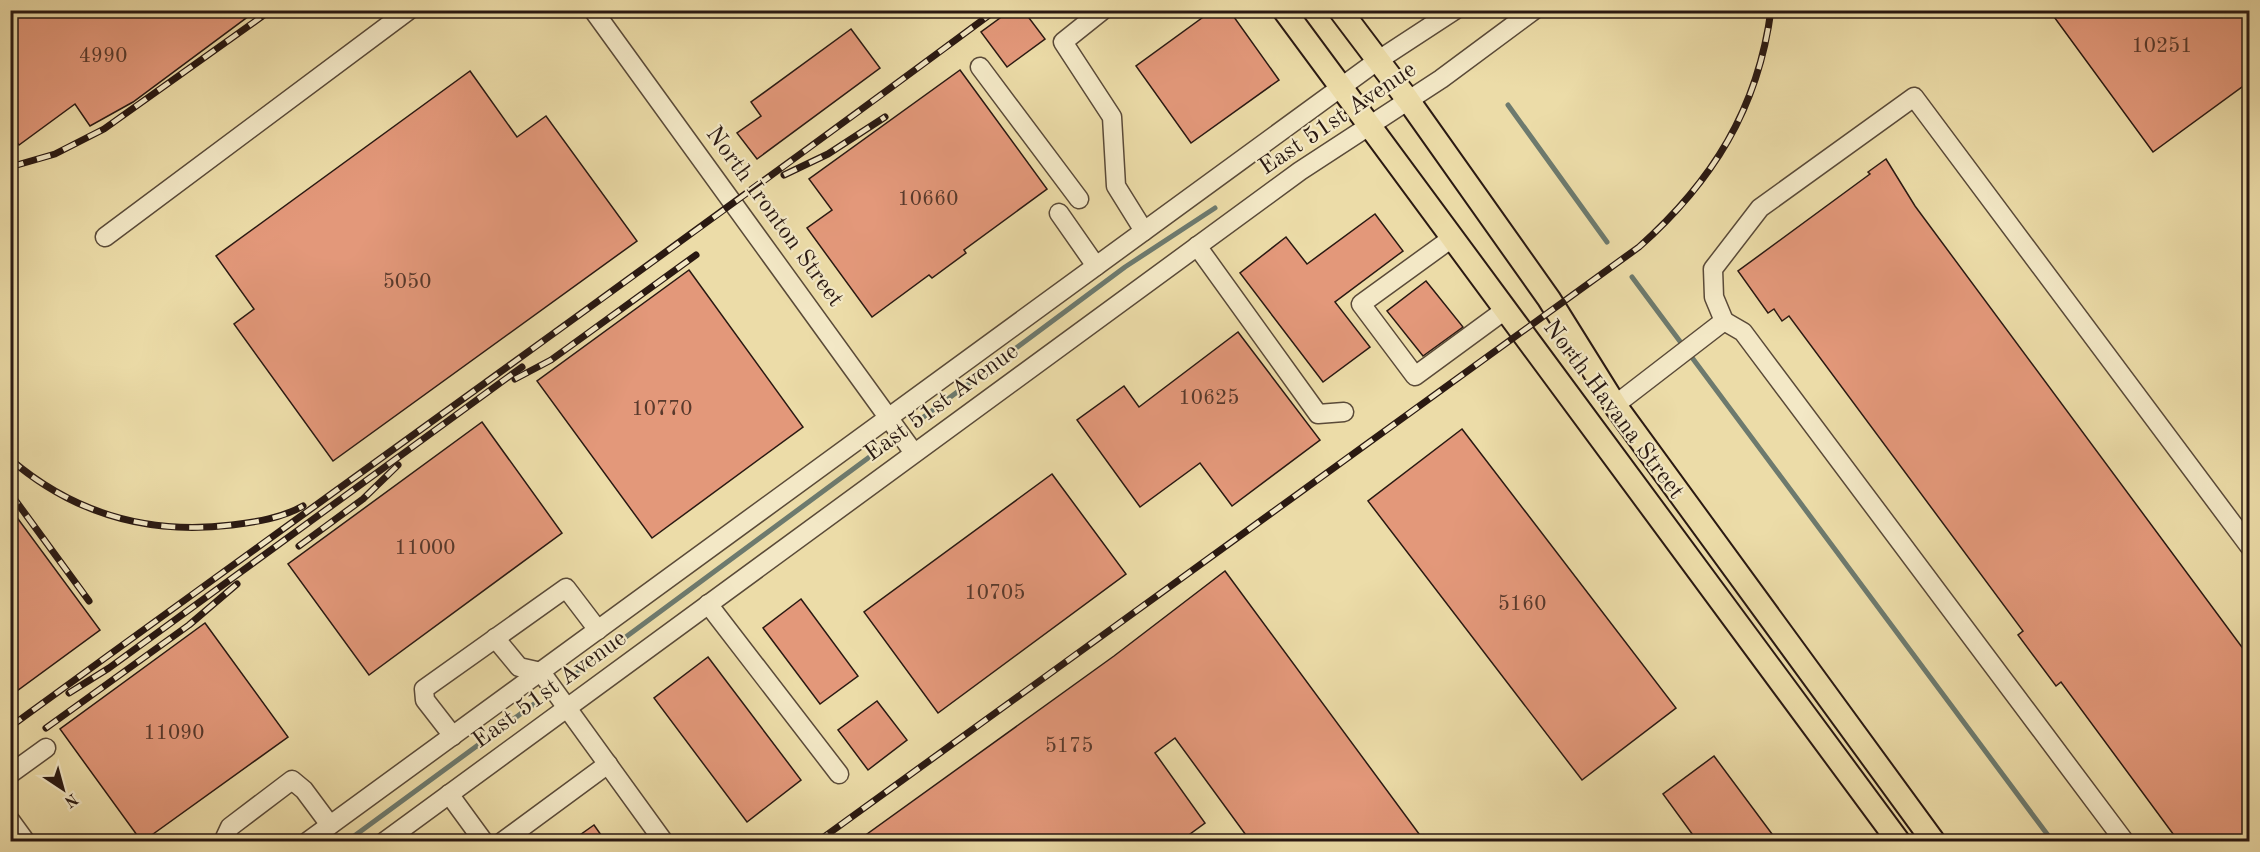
<svg xmlns="http://www.w3.org/2000/svg" width="2260" height="852" font-family="'Old Standard TT',serif">
<style>
.lines{fill:none;stroke-linecap:round;stroke-linejoin:round}
.stream{stroke:#6d7a6e;stroke-width:5}
.building{fill:#e3987a;stroke:#2a1912;stroke-width:1.5}
.minor-casing{stroke:#5a4a38;stroke-width:21}
.major-casing{stroke:#2a1912;stroke-width:26}
.minor{stroke:#f3e8c6;stroke-width:18}
.major{stroke:#ecdca8;stroke-width:22}
.rail-casing{stroke:#2a1912;stroke-width:7}
.rail{stroke:#f3e8c6;stroke-width:4.5;stroke-dasharray:14;stroke-linecap:butt}
.labels{text-anchor:middle;dominant-baseline:central;stroke-width:4.5;stroke-linejoin:round;paint-order:stroke}
.number-label{font-size:21px;fill:#58392c}
.street-label{font-size:24px;fill:#2a1912;stroke:#f3e8c6}
</style>
<rect width="100%" height="100%" fill="#ecdca8"/>
<filter id="stains"><feTurbulence type="fractalNoise" baseFrequency=".00333" numOctaves="4"/><feColorMatrix values="0 0 0 0 .2 0 0 0 0 .09 0 0 0 0 .02 0 0 0 .5 -.17"/></filter>
<radialGradient id="worn" r=".72"><stop offset=".6" stop-color="#630" stop-opacity="0"/><stop offset="1" stop-color="#630" stop-opacity=".3"/></radialGradient>
<g class="lines">
<g class="stream">
<polyline points="1508,105 1607,242"/>
<polyline points="1632,277 2053,842"/>
<polyline points="921,419 1125,267 1215,208"/>
<polyline points="573,676 883,447"/>
<polyline points="346,842 534,704"/>
</g>
</g>
<g class="building">
<polygon points="10,10 257,10 133,102 90,126 75,104 19,145 10,134"/>
<polygon points="1011,10 1023,10 1045,39 1007,67 981,32"/>
<polygon points="1213,10 1229,10 1279,80 1191,143 1136,66"/>
<polygon points="2049,10 2250,10 2250,81 2153,152"/>
<polygon points="851,29 880,68 757,159 737,133 761,116 751,102"/>
<polygon points="960,70 1047,189 964,250 966,253 932,278 929,275 872,317 807,228 832,210 809,179"/>
<polygon points="470,71 517,137 546,116 637,241 333,461 234,324 254,309 216,256"/>
<polygon points="1886,159 1915,206 2250,658 2250,842 2179,842 2061,682 2056,686 2018,635 2023,631 1789,316 1782,321 1774,309 1768,313 1738,271 1870,174 1868,172"/>
<polygon points="1375,214 1403,251 1335,302 1370,347 1323,382 1240,273 1286,237 1307,264"/>
<polygon points="689,270 803,427 652,538 537,381"/>
<polygon points="1426,281 1463,327 1423,356 1387,311"/>
<polygon points="1238,332 1320,440 1232,506 1200,463 1140,507 1077,420 1124,386 1139,407"/>
<polygon points="482,422 562,533 369,675 288,564"/>
<polygon points="1462,429 1676,708 1582,780 1368,501"/>
<polygon points="1052,474 1126,574 938,713 864,612"/>
<polygon points="10,508 100,630 10,696"/>
<polygon points="1225,571 1425,842 1251,842 1175,738 1155,753 1205,823 1179,842 856,842 1114,656"/>
<polygon points="801,599 858,676 820,704 763,628"/>
<polygon points="205,623 288,737 142,842 60,729"/>
<polygon points="708,657 801,780 747,822 654,698"/>
<polygon points="877,701 907,740 868,770 838,730"/>
<polygon points="1714,756 1778,842 1698,842 1663,794"/>
<polygon points="594,825 606,842 570,842"/>
</g>
<g class="lines">
<g class="minor-casing">
<g id="minor">
<polyline points="593,10 914,453"/>
<polyline points="1103,10 1063,42 1112,117 1116,186 1144,231"/>
<polyline points="980,67 1079,199"/>
<polyline points="1059,213 1096,266"/>
<polyline points="105,237 409,10"/>
<polyline points="1452,238 1361,304 1415,376 1505,310"/>
<polyline points="1197,246 1318,414 1344,412"/>
<polyline points="1724,321 1743,332 2125,842"/>
<polyline points="1615,405 1724,321 1714,297 1713,269 1760,208 1914,97 2250,547"/>
<polyline points="708,604 839,774"/>
<polyline points="495,638 519,667 541,672"/>
<polyline points="541,672 664,842"/>
<polyline points="453,736 425,700 424,689 566,588 598,630"/>
<polyline points="10,774 46,748"/>
<polyline points="449,794 484,842"/>
<polyline points="10,820 26,842"/>
<polyline points="223,842 230,827 292,780 304,790 330,825"/>
<polyline points="307,842 1377,61 1455,10"/>
<polyline points="384,842 1300,171 1441,79 1534,10"/>
<polyline points="502,842 608,764"/>
</g>
</g>
<g class="major-casing">
<g id="major">
<polyline points="1284,10 1899,842"/>
<polyline points="1340,10 1408,100 1549,299 1617,408 1934,842"/>
</g>
</g>
<use href="#minor" class="minor"/>
<use href="#major" class="major"/>
<g class="rail-casing">
<g id="rail">
<polyline points="10,167 55,154 104,129 271,10"/>
<polyline points="784,175 828,154 885,117"/>
<polyline points="515,379 551,360 696,255"/>
<path d="M10 459C74 514 149 535 232 525 256 522 282 518 303 506"/>
<polyline points="10,493 89,601"/>
<polyline points="299,546 363,499 398,465"/>
<polyline points="69,693 109,668 522,367"/>
<path d="M10 727C339 487 670 252 996 10"/>
<polyline points="46,728 189,625 237,584"/>
<path d="M817 842 1639 247C1712 182 1758 109 1771 10"/>
</g>
</g>
<use href="#rail" class="rail"/>
</g>
<g class="labels">
<g class="number-label">
<text x="2162" y="46">10251</text>
<text x="103" y="56">4990</text>
<text x="928" y="199">10660</text>
<text x="407" y="282">5050</text>
<text x="1209" y="398">10625</text>
<text x="662" y="409">10770</text>
<text x="425" y="548">11000</text>
<text x="995" y="593">10705</text>
<text x="1522" y="604">5160</text>
<text x="174" y="733">11090</text>
<text x="1069" y="746">5175</text>
</g>
<g class="street-label">
<text transform="translate(1338 119) rotate(-34)">East 51st Avenue</text>
<text transform="translate(774 217) rotate(54)">North Ironton Street</text>
<text transform="translate(942 403) rotate(-36)">East 51st Avenue</text>
<text transform="translate(1613 410) rotate(53)">North Havana Street</text>
<text transform="translate(550 690) rotate(-36)">East 51st Avenue</text>
</g>
</g>
<rect width="2260" height="852" fill="none" stroke="#ecdca8" stroke-width="36"/>
<rect x="12" y="12" width="2236" height="828" fill="none" stroke="#2a1912" stroke-width="3"/>
<rect x="18" y="18" width="2224" height="816" fill="none" stroke="#2a1912" stroke-width="1.5"/>
<g transform="translate(63 789) rotate(144)" stroke="#f3e8c6" stroke-width="4.5" paint-order="stroke">
<path d="M0-4.5L10 22L0 15L-10 22Z" fill="#2a1912"/>
<text y="-9" font-size="16" font-weight="bold" text-anchor="middle" fill="#2a1912">N</text>
</g>
<rect width="100%" height="100%" filter="url(#stains)"/>
<rect width="100%" height="100%" fill="url(#worn)"/>
</svg>
